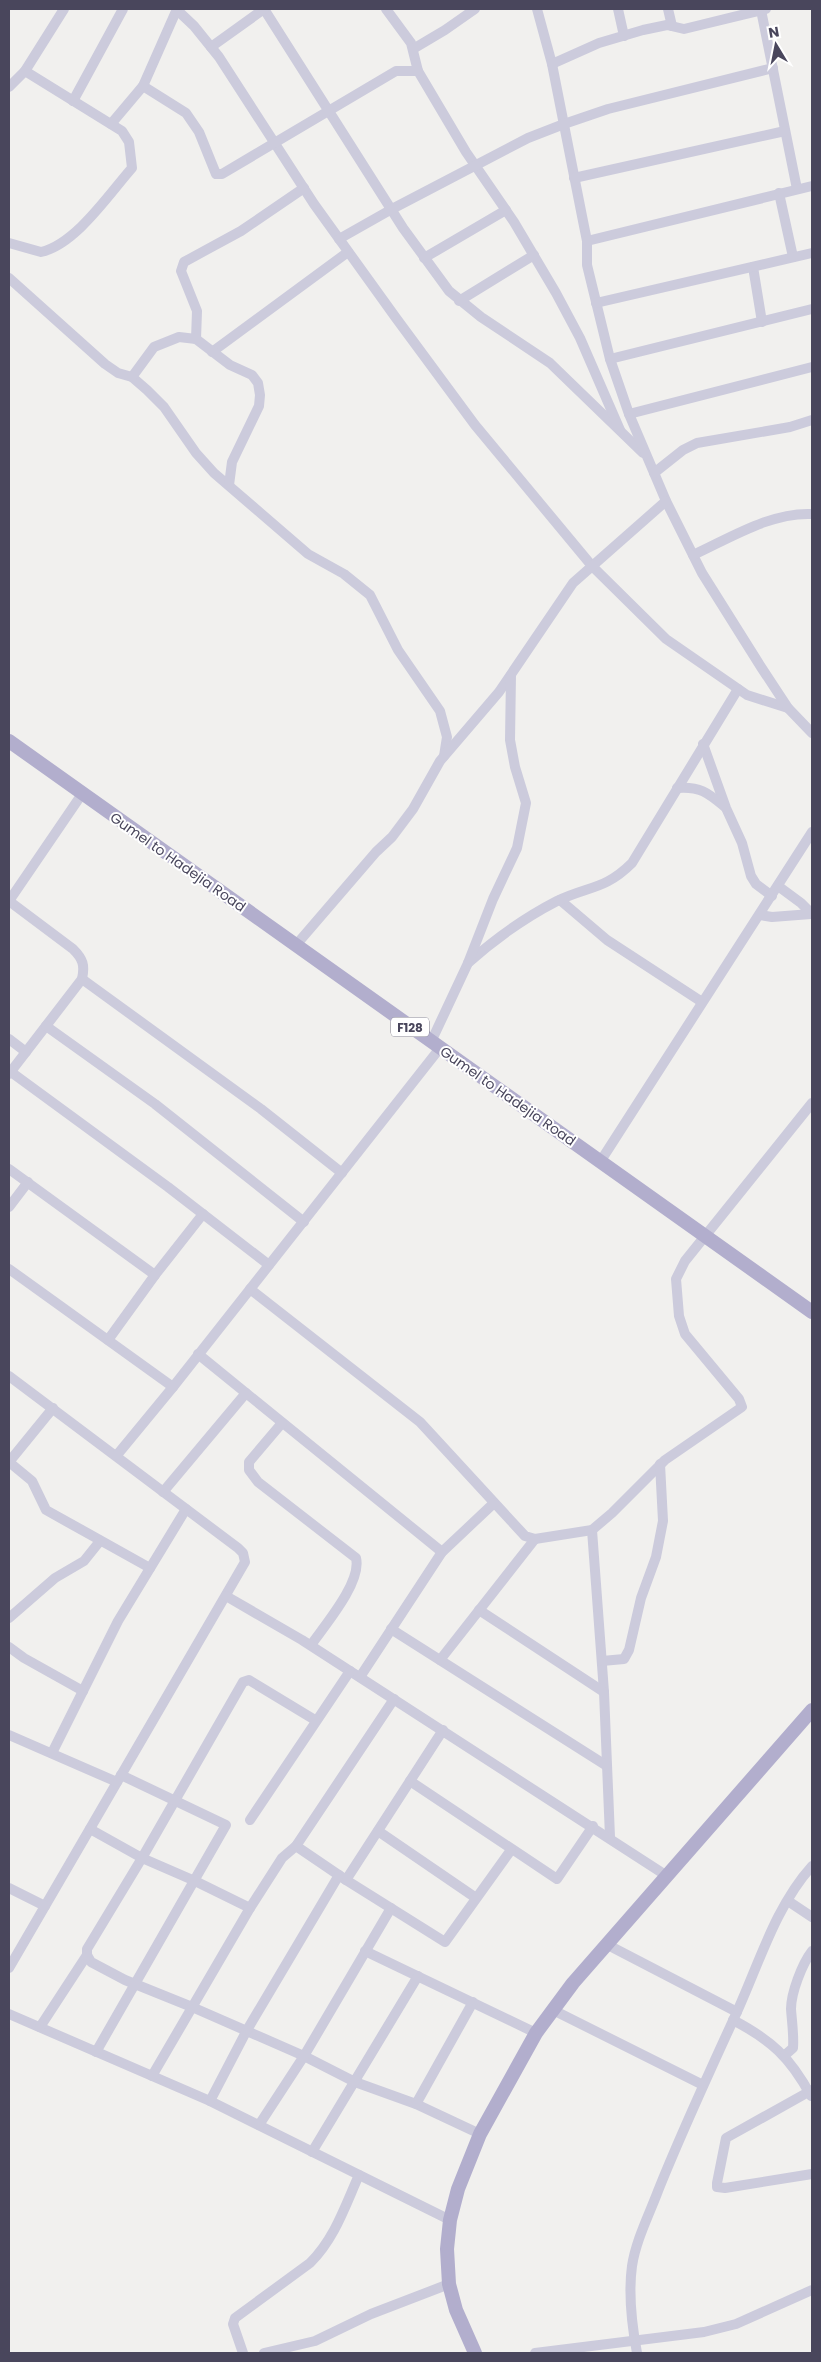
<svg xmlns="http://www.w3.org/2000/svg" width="821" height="2362" font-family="Poppins,sans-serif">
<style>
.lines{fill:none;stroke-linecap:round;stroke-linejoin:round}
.minor{stroke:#cccbdc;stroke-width:10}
.major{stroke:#b2aecd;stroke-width:14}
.labels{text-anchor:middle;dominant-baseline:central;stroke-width:4;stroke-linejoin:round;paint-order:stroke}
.shield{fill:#fff;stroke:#807e8d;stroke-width:1}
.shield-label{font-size:12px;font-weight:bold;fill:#49465c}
.street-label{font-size:14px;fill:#49465c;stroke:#fff}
</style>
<rect width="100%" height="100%" fill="#f1f0ee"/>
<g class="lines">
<g class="minor">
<polyline points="176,9 194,26 219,57 314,204 396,318 475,425 592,566 666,639 747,695 788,708"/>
<polyline points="264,9 403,228 449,291 481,317 550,363 643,453"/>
<polyline points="386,9 411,43 418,71 466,152 514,222 556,293 580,338 620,430"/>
<polyline points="537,9 552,64 582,216 587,241 587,265 610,359 629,414 666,501 702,573 761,667 788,708 812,733"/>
<polyline points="618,9 624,36"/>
<polyline points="668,9 672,26"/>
<polyline points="761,10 797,189"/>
<polyline points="211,47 264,9"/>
<polyline points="413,49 445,30 475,9"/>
<polyline points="552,64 599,43 643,30 667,25 684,29 766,9"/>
<polyline points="143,86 186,113 199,132 216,174 222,174 396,71 418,71"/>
<polyline points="9,87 25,71 64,9"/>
<polyline points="73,101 123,9"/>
<polyline points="111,124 143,86 177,9"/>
<polyline points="574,178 785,131"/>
<polyline points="779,193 793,257"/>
<polyline points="339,239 392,209 528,138 564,124 608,109 773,68"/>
<polyline points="587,241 812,186"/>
<path d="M9 243 41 252C76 244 109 194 132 168L129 142 122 131 25 71"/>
<polyline points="424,258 506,210"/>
<polyline points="753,267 762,322"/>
<polyline points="9,278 105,364 118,373 132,377 147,390 164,407 196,453 214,473 308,554 344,574 370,595 398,650 440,711 447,737 444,756"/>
<polyline points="459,301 534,255"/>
<polyline points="596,303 812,253"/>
<polyline points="196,339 197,311 181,271 184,262 241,231 304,188"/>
<polyline points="212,352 348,252"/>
<polyline points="610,359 812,309"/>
<polyline points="132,377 154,347 179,337 196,339 230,365 252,375 258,383 260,395 259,406 232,462 229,485"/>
<polyline points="629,414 812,367"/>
<polyline points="654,473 683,450 697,443 790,427 812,420"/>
<path d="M693 555C730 538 771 512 812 514"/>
<polyline points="703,744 726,808 742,843 751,876 756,884 772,896"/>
<path d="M677 788C700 786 708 793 725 807"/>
<polyline points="778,886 801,903 812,914"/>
<polyline points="560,900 607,940 702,1002"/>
<path d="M9 901 73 949C83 959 85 965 82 979L9 1074"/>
<polyline points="9,901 82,794"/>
<polyline points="760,915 772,917 811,914"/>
<polyline points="296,945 376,852 392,837 413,809 440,761 499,692 573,583 666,501"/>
<path d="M468 963C496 938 524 918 557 901 588 886 605 890 632 863L738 689"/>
<polyline points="82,979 261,1109 342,1173"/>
<polyline points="46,1026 155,1104 304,1222"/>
<polyline points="9,1039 26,1052"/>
<polyline points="431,1042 468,963 493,899 517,848 526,803 515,767 510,740 511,675"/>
<polyline points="11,1072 168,1187 269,1265"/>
<polyline points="600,1162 812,832"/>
<polyline points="9,1169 155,1275"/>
<polyline points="9,1207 28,1182"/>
<polyline points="9,1269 173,1387"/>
<polyline points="250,1289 420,1422 525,1536 535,1539 592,1530 612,1513 665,1460 742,1407 739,1399 685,1334 679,1316 676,1279 685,1261 812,1103"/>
<polyline points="108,1340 155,1275 203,1214"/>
<polyline points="198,1354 442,1552"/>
<polyline points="9,1376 238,1548 243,1553 245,1562 9,1968"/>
<path d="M282 1423 249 1462V1470L258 1482 356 1558C362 1582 325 1625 311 1645"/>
<polyline points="117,1455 173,1387 440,1048"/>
<polyline points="9,1462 32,1481 46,1510 150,1568"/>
<polyline points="9,1462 53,1408"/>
<polyline points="163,1492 246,1393"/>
<polyline points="592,1530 604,1692 610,1837"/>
<polyline points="226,1596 302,1640 667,1876"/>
<polyline points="479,1610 604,1692"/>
<polyline points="9,1618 55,1578 84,1561 100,1541"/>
<polyline points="391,1629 607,1766"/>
<polyline points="9,1647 24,1658 83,1691"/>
<polyline points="440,1660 535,1539"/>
<polyline points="602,1661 624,1659 629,1650 641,1598 656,1557 663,1521 660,1464"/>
<polyline points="360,1677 442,1552 494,1503"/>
<polyline points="9,1735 117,1782"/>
<polyline points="52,1753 118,1621 186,1509"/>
<polyline points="410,1781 557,1879 593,1826"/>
<polyline points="250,1820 350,1671"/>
<polyline points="90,1829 142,1858 195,1881 250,1908"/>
<polyline points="378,1831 476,1898"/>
<polyline points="296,1846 346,1880 445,1942 511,1850"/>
<polyline points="346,1880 443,1730"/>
<polyline points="9,1888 45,1906"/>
<polyline points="788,1901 812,1917"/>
<polyline points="606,1944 737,2012"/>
<polyline points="365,1951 536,2033"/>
<polyline points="87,1955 91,1962 125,1980 192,2007 304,2056 355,2082 416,2104 480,2134"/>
<polyline points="553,2010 703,2085"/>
<polyline points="9,2014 210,2101 450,2220"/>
<path d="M733 2020C771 2040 790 2057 811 2096"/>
<polyline points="40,2027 87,1955 87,1949 142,1858 243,1682 249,1680 315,1720"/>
<polyline points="96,2052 226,1825 121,1775"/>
<path d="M785 2055 793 2048C794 2035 792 2023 791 2009 791 1993 802 1964 812 1951"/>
<polyline points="152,2076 250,1908 282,1858 296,1846 394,1699"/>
<polyline points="812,2090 726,2138 717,2183 717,2187 725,2188 812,2174"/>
<polyline points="210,2101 247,2030 339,1875"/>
<polyline points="416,2104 473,2002"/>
<polyline points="259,2125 304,2056 391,1908"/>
<polyline points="312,2152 418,1976"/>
<path d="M243 2353 233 2324 235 2318 310 2263C335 2238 345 2206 359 2175"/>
<polyline points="264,2353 315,2341 371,2314 449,2284"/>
<polyline points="535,2353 704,2332 736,2324 812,2290"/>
<path d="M637 2353C632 2326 628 2295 632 2266 636 2240 649 2215 658 2191 682 2131 709 2073 736 2014 759 1964 775 1907 812 1866"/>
</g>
<g class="major">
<polyline points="9,741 812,1312"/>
<polyline points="475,2353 456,2310 449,2284 447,2249 450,2220 458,2189 480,2134 536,2033 573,1983 812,1710"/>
</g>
</g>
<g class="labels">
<rect class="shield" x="391" y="1017.5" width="38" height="19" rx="4"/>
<g class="shield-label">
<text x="410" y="1027">F128</text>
</g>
<g class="street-label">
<text transform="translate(178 862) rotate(35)">Gumel to Hadejia Road</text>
<text transform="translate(508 1096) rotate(35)">Gumel to Hadejia Road</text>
</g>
</g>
<rect width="821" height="2362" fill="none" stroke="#49465c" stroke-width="20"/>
<g transform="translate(776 45) rotate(350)" stroke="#ffffff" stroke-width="4" paint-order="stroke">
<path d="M0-4L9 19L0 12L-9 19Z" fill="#49465c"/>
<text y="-8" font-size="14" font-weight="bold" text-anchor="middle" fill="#49465c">N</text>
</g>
</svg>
